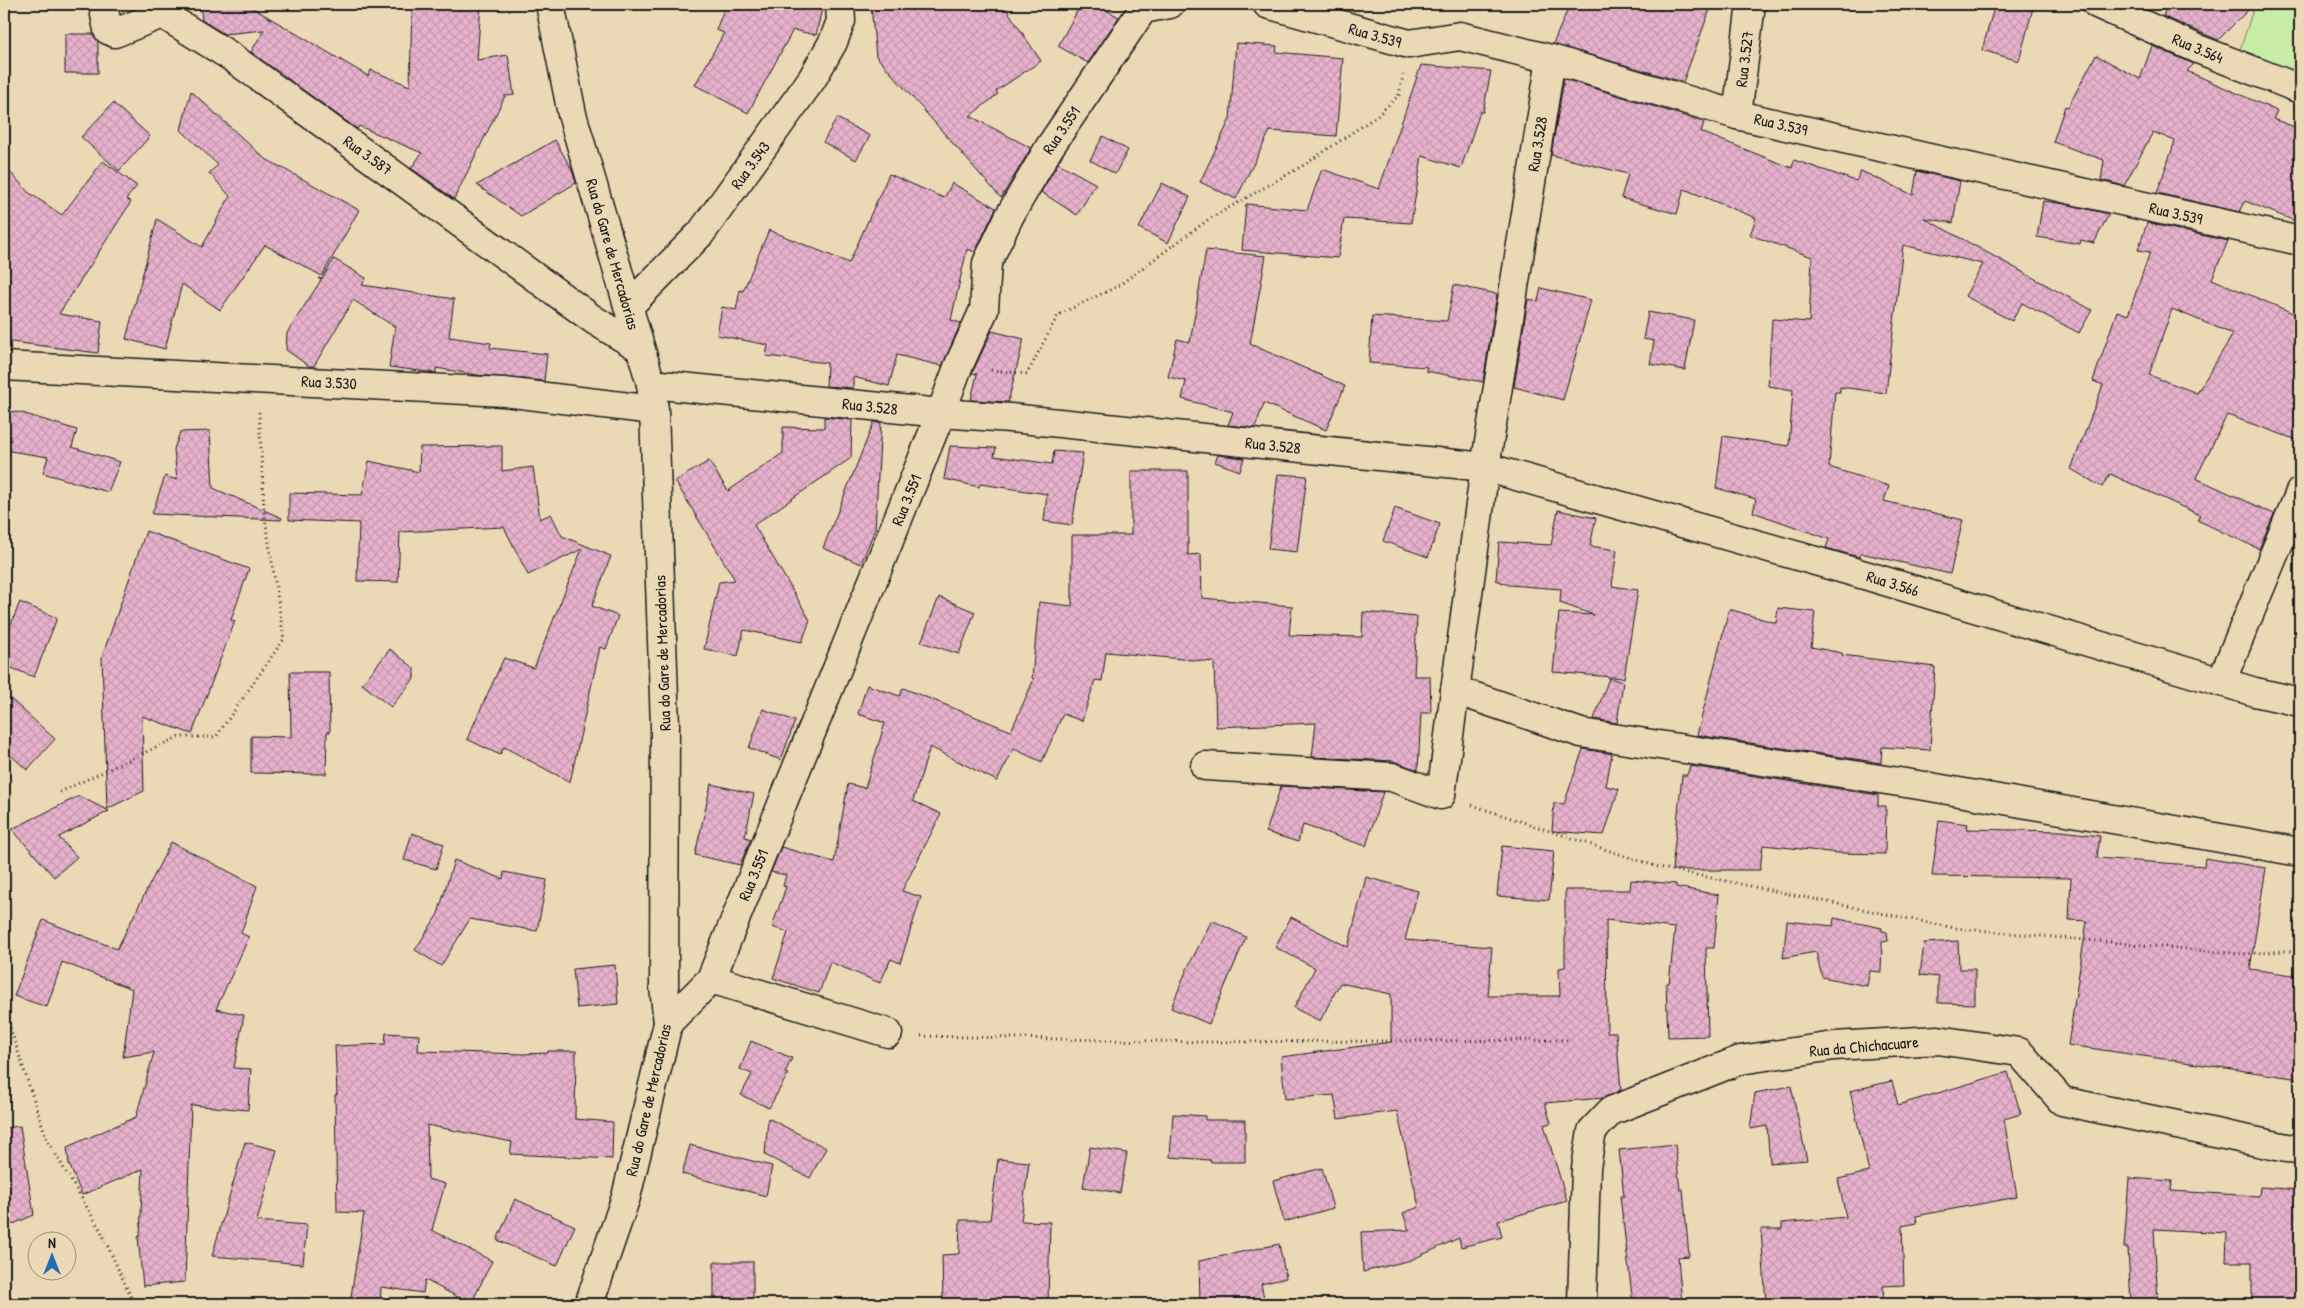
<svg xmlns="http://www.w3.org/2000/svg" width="2304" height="1308" font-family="'Patrick Hand',sans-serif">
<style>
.pitch{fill:#c7eca6;stroke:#728461}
.building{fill:url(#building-cross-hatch);stroke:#1c1c1c;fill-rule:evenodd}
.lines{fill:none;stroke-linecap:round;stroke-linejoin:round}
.street-casing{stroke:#1c1c1c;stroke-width:31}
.path{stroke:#1c1c1c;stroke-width:3;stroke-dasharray:1 4;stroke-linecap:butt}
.street{stroke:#ebd9b6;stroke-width:28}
.labels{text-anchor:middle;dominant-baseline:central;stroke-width:5;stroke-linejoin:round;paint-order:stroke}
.street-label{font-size:16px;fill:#1c1c1c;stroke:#ebd9b6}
</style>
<defs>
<pattern id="building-cross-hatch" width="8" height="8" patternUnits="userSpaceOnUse" patternTransform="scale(1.25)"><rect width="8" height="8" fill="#e6b1cc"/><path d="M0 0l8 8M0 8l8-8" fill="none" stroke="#c598af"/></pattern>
</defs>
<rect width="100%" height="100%" fill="#ebd9b6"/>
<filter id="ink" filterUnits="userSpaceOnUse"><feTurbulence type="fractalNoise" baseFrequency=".02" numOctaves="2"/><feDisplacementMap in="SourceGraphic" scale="10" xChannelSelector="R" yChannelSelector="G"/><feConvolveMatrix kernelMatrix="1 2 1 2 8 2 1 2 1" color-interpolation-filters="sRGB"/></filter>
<g filter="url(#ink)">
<polygon class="pitch" points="2255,4 2300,4 2300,83 2236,62"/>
<g class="building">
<polygon points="200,4 246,4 368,76 371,70 410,86 412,4 481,4 477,60 508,55 514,95 505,96 454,199 411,168 422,153 359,126 357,129 251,52 264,30 224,34 202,20"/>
<polygon points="726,4 823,4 816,35 793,30 748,113 695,85 724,33 716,30"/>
<polygon points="887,4 1003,4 1041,61 996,91 998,94 970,116 1031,148 1001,198 876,56 871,6"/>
<polygon points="1081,4 1095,4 1119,17 1088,63 1058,46"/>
<polygon points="1570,4 1712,4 1683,82 1553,44"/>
<polygon points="1995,4 2034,4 2019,61 1982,50"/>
<polygon points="2168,4 2254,4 2218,40 2163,16"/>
<polygon points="65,34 93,34 98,41 98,73 65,73"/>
<polygon points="1236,43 1277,46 1276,52 1343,58 1336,136 1270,131 1236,199 1200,182 1230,119"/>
<polygon points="2152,46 2194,64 2187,71 2277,111 2273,119 2300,129 2300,223 2245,201 2240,212 2157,193 2175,141 2153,132 2124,186 2101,180 2104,160 2053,142 2065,106 2068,107 2096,55 2140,79"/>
<polygon points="1421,65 1491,71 1483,112 1480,112 1461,168 1422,156 1411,223 1344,219 1338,258 1242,250 1246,204 1307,210 1322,169 1379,189"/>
<polygon points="1564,79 1704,122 1701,132 1792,168 1794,160 1856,181 1861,171 1913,195 1917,171 1960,181 1953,223 1924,218 2092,310 2079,333 2022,303 2012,321 1965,296 1983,264 1903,245 1886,393 1840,387 1840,392 1835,392 1829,467 1889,486 1884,501 1963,520 1950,574 1861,553 1859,557 1826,548 1829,539 1753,512 1756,499 1716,488 1723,436 1789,446 1793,390 1768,386 1772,319 1809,322 1812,257 1750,235 1756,218 1684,189 1677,214 1621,198 1628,174 1551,155"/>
<polygon points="191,91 264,158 359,210 322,276 265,245 220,310 182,284 165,349 126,339 157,219 202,247 230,196 209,173 218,165 181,130"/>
<polygon points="113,103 150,136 119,171 81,137"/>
<polygon points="837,118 870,136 856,160 823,142"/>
<polygon points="1103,136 1128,150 1115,174 1090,160"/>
<polygon points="555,140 572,170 576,183 521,216 477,185"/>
<polygon points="103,161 137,186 126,199 131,202 59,314 102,321 98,353 4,341 4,165 28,192 62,215"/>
<polygon points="1058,163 1096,184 1077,215 1041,192"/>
<polygon points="889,174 944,198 952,183 996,208 975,252 967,249 951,320 961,323 942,366 897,355 889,386 853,377 853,388 826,386 827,363 766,356 768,345 717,335 722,307 736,310 740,290 743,291 769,230 849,263"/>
<polygon points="1162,183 1190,197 1168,243 1139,228"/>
<polygon points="2043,201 2065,204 2109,214 2094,243 2081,240 2080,244 2037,237"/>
<path d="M2147 223 2228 241 2212 279 2300 316V441L2227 415 2196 478 2274 514 2259 549 2197 520 2200 515 2110 474 2102 487 2071 469 2103 385 2093 381 2117 311 2128 315 2150 252 2138 250ZM2172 309 2233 334 2197 393 2149 375Z"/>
<polygon points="1206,250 1266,256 1250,344 1345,386 1326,430 1264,403 1255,428 1228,425 1233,412 1182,399 1186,381 1168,377 1177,339 1190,342"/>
<polygon points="334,259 366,278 362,285 454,299 449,337 491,343 490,348 547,354 544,381 477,375 436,368 436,373 389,367 395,327 353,300 314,366 309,366 286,350 287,333 321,280 318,278 322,279"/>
<polygon points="1454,285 1497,294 1483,382 1426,371 1427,367 1369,363 1372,316 1447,321"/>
<polygon points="1541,288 1591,300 1563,400 1514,387 1528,299 1538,301"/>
<polygon points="1648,312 1694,320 1685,370 1650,364 1654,341 1643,339"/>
<polygon points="992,331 1024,339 1008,402 971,400 977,374 972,373"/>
<polygon points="4,410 22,413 77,430 72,447 120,462 108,492 43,473 48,457 4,450"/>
<polygon points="824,417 852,420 851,458 754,525 810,620 802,642 744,630 738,656 704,649 719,582 735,580 675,481 709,461 728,491 783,453 783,427 824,428"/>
<polygon points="874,422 881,423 875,529 861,564 823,548"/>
<polygon points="210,431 213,488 282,518 281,520 152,514 165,476 177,480 174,449 180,432"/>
<polygon points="502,446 502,471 533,467 540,519 551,514 562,536 611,556 592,606 618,616 606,649 600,647 570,782 504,747 500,755 467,739 504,658 534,668 582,549 528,575 504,527 400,532 398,582 357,581 359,523 289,520 289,493 362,495 369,461 419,472 420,447"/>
<polygon points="950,446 996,448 994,456 1052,464 1054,451 1083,453 1072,525 1044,521 1047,494 980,484 979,487 944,479"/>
<polygon points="1218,455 1244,458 1240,471 1215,462"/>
<polygon points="1131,471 1188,471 1188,555 1201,554 1202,598 1292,606 1289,635 1362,637 1363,612 1417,617 1414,676 1430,676 1431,713 1421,713 1418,770 1393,761 1312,757 1316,723 1216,727 1214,662 1106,652 1102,681 1095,680 1082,721 1063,714 1042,762 1014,749 997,781 930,747 913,801 941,814 902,891 921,897 900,963 891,959 880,983 830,962 819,993 773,978 788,932 772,927 786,887 783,886 786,875 771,872 781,847 834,862 848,784 865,788 885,723 858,714 867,685 900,696 903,688 1011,731 1034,679 1032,678 1039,602 1072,606 1072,535 1131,535"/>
<polygon points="1278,474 1307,476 1297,552 1268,549"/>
<polygon points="1395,508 1440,524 1428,557 1383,541"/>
<polygon points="1558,510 1596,518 1590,546 1617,550 1612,586 1638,590 1624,678 1553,672 1559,613 1594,615 1560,603 1561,589 1509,585 1496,580 1499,542 1551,545"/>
<polygon points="146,531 249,569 231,620 235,621 192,734 142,716 144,791 107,809 102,657"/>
<polygon points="939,597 975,612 959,654 921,642"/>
<polygon points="20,602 57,618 34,677 4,665 4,641"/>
<polygon points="1778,608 1815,612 1811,647 1842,653 1842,655 1935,667 1930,750 1882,747 1881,763 1697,735 1729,609 1776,623"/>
<polygon points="390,649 414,668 414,679 391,707 362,684"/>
<polygon points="290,672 329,672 330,732 327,732 326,774 251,773 251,736 291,737"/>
<polygon points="1609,678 1623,682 1617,723 1594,719"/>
<polygon points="4,693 55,739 27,770 4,749"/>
<polygon points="763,709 795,721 781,760 749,748"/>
<polygon points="1583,749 1612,754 1606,786 1619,789 1604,835 1552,831 1554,803 1564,804"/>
<polygon points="1690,766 1878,795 1878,806 1886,806 1885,854 1838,853 1763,845 1760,870 1672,870 1682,775 1687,775"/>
<polygon points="711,784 754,794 745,837 751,839 740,865 695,855"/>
<polygon points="1281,786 1383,792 1366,846 1303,825 1298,842 1266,832"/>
<polygon points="79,796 109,811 59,837 77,857 54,877 12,829"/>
<polygon points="1939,820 1968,824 1967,829 2062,831 2100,836 2097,858 2204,866 2205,858 2266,868 2250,969 2300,976 2300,1079 2068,1045 2087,921 2069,920 2071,878 1932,876"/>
<polygon points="412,833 444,844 436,869 404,860"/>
<polygon points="171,842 257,886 241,933 249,937 216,1009 244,1015 234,1068 251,1069 248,1110 191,1105 185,1282 143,1286 138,1237 140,1236 143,1169 82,1195 69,1164 67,1147 136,1117 154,1052 123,1057 132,989 62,962 47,1007 14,996 43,920 117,949"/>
<polygon points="1502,846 1554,851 1549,900 1497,896"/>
<polygon points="454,860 503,879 504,872 547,880 537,931 470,919 441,966 415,950 438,914"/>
<polygon points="1366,877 1418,891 1405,940 1492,947 1488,996 1560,996 1559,968 1565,967 1565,890 1630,890 1631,880 1676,884 1676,887 1719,895 1714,948 1706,948 1708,1036 1668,1037 1666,983 1669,983 1675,928 1606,920 1607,1032 1616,1032 1621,1090 1603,1098 1545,1103 1551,1123 1544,1125 1567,1201 1498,1221 1502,1237 1461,1247 1459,1238 1411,1260 1363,1272 1361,1232 1409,1230 1403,1213 1419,1207 1397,1111 1338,1119 1334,1095 1285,1099 1281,1057 1391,1042 1391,994 1340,983 1320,1021 1294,1008 1315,968 1275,947 1291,917 1348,947"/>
<polygon points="1834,918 1882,928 1882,931 1887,932 1888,941 1882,942 1881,972 1870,971 1867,986 1822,977 1816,952 1783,958 1787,921 1833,926"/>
<polygon points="1212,920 1246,937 1209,1024 1171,1008 1187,969"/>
<polygon points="1958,941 1959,969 1975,969 1975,1004 1938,1003 1938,977 1920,975 1924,943"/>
<polygon points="615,965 618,1004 577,1008 573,969"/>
<polygon points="386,1033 419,1035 418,1051 523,1054 548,1053 548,1051 576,1051 575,1119 613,1122 612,1159 510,1154 512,1142 427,1125 428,1179 445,1184 432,1230 492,1261 471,1304 425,1280 423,1293 381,1287 380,1304 350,1303 364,1213 337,1212 335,1095 337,1095 335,1046 385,1044"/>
<polygon points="751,1041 792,1058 785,1073 788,1074 769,1108 741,1095 752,1074 740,1069"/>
<polygon points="2008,1072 2021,1114 2004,1119 2017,1197 1916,1216 1917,1223 1902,1226 1904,1285 1883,1286 1884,1304 1766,1304 1761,1229 1782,1229 1782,1223 1846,1217 1838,1179 1869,1172 1850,1091 1892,1081 1898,1105"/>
<polygon points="1791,1086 1807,1160 1770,1163 1767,1126 1750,1129 1755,1093"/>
<polygon points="1173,1114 1205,1116 1205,1120 1245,1120 1245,1162 1210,1162 1210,1160 1170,1157"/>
<polygon points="768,1118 826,1148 810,1178 765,1155"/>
<polygon points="20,1126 34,1215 4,1228 4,1128"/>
<polygon points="245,1142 277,1150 257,1221 307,1225 303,1264 212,1256"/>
<polygon points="1675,1144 1680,1190 1683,1189 1689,1256 1678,1257 1682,1304 1633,1304 1620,1196 1624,1196 1619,1150"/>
<polygon points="690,1145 772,1166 766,1196 682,1174"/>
<polygon points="1090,1147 1127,1153 1120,1193 1083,1187"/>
<polygon points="998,1159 1029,1162 1021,1221 1050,1222 1048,1304 943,1304 942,1255 959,1254 960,1220 990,1220"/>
<polygon points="1322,1168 1333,1208 1284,1222 1273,1181"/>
<polygon points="2129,1178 2172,1181 2171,1191 2259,1196 2260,1187 2300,1190 2300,1304 2252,1304 2252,1262 2226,1262 2227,1233 2154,1229 2158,1304 2131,1304 2128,1248 2124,1248"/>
<polygon points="515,1199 575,1226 557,1266 497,1240"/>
<polygon points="1279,1244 1286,1278 1261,1284 1264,1298 1234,1304 1200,1304 1199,1261"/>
<rect x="714" y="1262" width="39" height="42"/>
</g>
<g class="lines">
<g class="street-casing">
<g id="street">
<polyline points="103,4 108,30 115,33 157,16 164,15 230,56 594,320 640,348"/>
<polyline points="550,4 572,114 651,384 654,410 665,726 664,987 668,1023 626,1197 589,1304"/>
<polyline points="1267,4 1409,44 1460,36 1551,59 1737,115 2300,241"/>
<polyline points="2097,4 2198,49 2300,89"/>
<polyline points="1737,115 1751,4"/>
<polyline points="628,307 701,233 812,79 833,42 841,21 840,4"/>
<polyline points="4,366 504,392 654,410"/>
<polyline points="651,384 941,413 1010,418 1485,467 1868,576 2255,692 2300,702"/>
<polyline points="2221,682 2300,492"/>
<polyline points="1455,690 1581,733 1925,786 2300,852"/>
<polyline points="1205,766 1392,777 1441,795 1485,467 1551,59"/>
<polyline points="711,979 888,1033"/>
<polyline points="668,1023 711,979 941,413 958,367 984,310 987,263 1010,215 1049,148 1143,9 1170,4"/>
<polyline points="1582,1304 1586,1168 1592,1131 1611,1111 1740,1060 1834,1046 1938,1040 2019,1052 2062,1101 2287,1148 2300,1149"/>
</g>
</g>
<g class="path">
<polyline points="991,370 1027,374 1058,315 1118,286 1209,219 1304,165 1377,116 1399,95 1403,75"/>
<polyline points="60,792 178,737 216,737 284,639 264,511 259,411"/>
<polyline points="1472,805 1658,867 1954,928 2242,954 2300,950"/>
<polyline points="4,1009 47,1140 101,1231 134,1304"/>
<polyline points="921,1036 1201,1042 1571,1040"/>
</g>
<use href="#street" class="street"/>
</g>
</g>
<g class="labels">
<g class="street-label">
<text transform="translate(1375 35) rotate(16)">Rua 3.539</text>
<text transform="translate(2198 48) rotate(23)">Rua 3.564</text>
<text transform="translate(1744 59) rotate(-83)">Rua 3.527</text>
<text transform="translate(1781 124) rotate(13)">Rua 3.539</text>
<text transform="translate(1061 130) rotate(-56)">Rua 3.551</text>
<text transform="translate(1537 144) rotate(-81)">Rua 3.528</text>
<text transform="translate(368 155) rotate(36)">Rua 3.587</text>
<text transform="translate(750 165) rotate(-54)">Rua 3.543</text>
<text transform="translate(2176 213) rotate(13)">Rua 3.539</text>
<text transform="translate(613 254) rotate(74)">Rua do Gare de Mercadorias</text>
<text transform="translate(329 382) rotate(3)">Rua 3.530</text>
<text transform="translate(870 406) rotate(6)">Rua 3.528</text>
<text transform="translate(1273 445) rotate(6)">Rua 3.528</text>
<text transform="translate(906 500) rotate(-68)">Rua 3.551</text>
<text transform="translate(1893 583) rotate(17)">Rua 3.566</text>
<text transform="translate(662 653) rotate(-92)">Rua do Gare de Mercadorias</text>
<text transform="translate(753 875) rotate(-68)">Rua 3.551</text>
<text transform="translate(1864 1046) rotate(-5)">Rua da Chichacuare</text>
<text transform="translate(648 1100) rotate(-77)">Rua do Gare de Mercadorias</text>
</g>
</g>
<rect width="2304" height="1308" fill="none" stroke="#ebd9b6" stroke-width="20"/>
<rect x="10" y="10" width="2284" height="1288" fill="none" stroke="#1c1c1c" stroke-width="2" filter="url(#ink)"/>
<g transform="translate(52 1256)"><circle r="24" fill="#ebd9b6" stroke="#988d78"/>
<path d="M0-4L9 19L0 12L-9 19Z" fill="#1f6fb2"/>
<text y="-8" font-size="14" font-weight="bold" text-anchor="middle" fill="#1c1c1c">N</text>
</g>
</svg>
